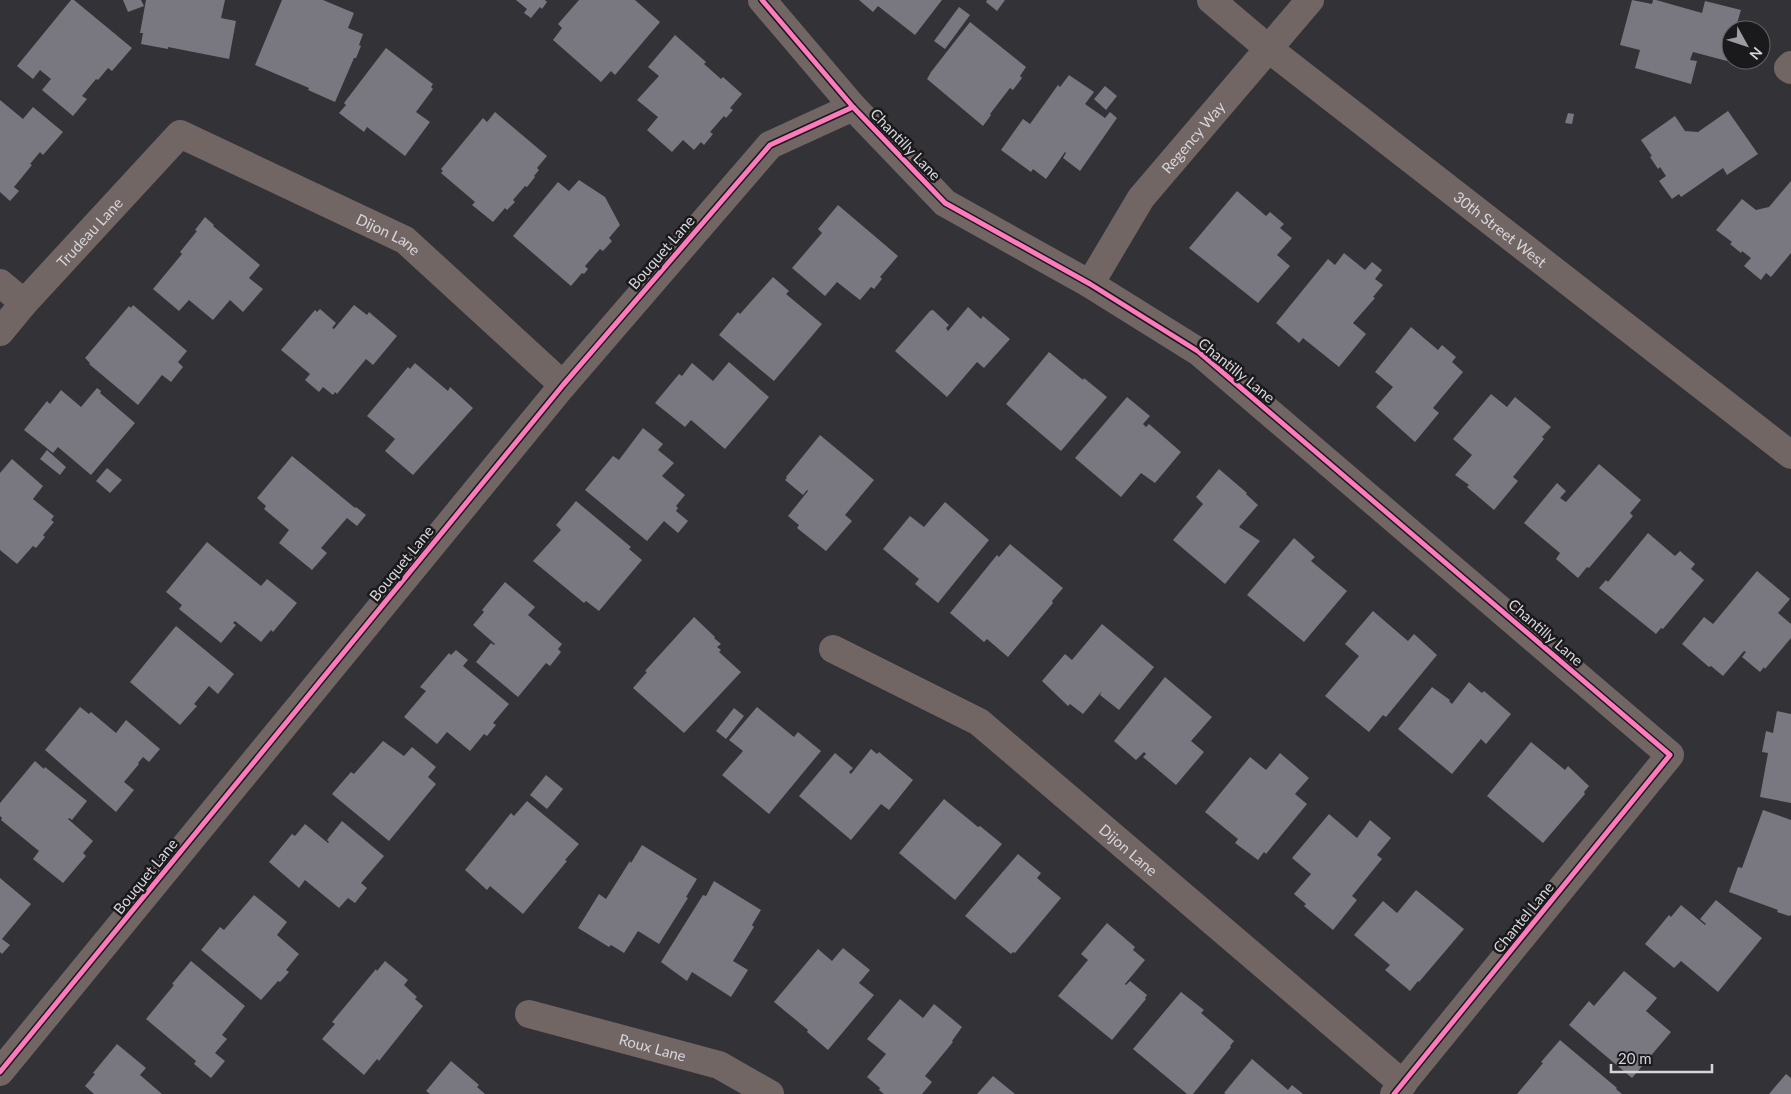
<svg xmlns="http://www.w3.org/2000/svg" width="1791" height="1094" font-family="Lato,sans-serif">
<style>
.building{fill:#797780}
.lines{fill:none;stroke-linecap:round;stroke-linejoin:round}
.minor{stroke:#726665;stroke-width:28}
.tertiary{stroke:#726665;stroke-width:28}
.cycleway-casing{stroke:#1a191c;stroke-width:8}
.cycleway{stroke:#fd7abc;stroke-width:5}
.labels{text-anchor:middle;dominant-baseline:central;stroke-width:5;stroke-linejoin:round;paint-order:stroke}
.street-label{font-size:15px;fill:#d6d5da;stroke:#1a191c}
</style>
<rect width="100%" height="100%" fill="#333236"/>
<g class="building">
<polygon points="71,0 74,0 132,48 112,71 108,68 98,80 96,79 82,96 87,99 73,116 42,90 51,79 40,70 33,79 17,66"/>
<polygon points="123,0 141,0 144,6 128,12"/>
<polygon points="146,0 225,0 221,18 236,21 229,59 168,47 168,49 141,44 143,33 140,33"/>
<polygon points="282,0 323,0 354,13 348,28 363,34 359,45 361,46 356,58 354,58 335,102 308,90 309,88 255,65"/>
<polygon points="516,0 545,0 547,2 542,9 540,7 531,18 524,13 527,9"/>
<polygon points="579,0 635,0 660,22 615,75 611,71 601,82 553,40 562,28 558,24"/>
<polygon points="859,0 942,0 915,35 878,6 873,12"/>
<polygon points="987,0 1005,0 997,11 986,2"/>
<polygon points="1632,0 1652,4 1653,0 1656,0 1702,13 1705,1 1741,10 1735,30 1731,30 1731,46 1727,61 1693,52 1690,60 1697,61 1691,84 1635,68 1640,50 1620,45"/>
<polygon points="959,7 970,15 945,49 934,41"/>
<polygon points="970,22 1026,67 1020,76 1022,78 1013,90 1010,88 990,114 991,115 983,126 927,79 931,72"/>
<polygon points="675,35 706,62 704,64 721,79 723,77 742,94 730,108 733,110 726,118 724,116 710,132 713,134 704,145 701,142 694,150 683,140 672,152 647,130 658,117 637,100 659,76 648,67"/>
<polygon points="386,48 433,84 431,87 433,89 416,112 430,122 405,156 367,127 364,132 339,113 346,105 344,103"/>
<polygon points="1069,75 1094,92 1085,104 1105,118 1110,112 1117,118 1080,171 1063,158 1066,153 1065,152 1046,179 1033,169 1031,172 1001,150 1023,119 1030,124 1058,85 1060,87"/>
<polygon points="1105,86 1117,96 1106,110 1094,99"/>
<polygon points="0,100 23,119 33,107 63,132 43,155 40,152 30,164 32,165 14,187 19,191 10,201 0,192"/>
<polygon points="1728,111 1758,154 1727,175 1723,168 1681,197 1679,194 1672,199 1659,181 1666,176 1660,167 1658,169 1650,157 1652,156 1641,140 1675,116 1685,131 1698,132"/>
<polygon points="495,112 547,156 537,168 539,170 534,176 535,177 527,187 525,186 513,200 515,202 507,210 505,208 493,222 472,205 475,202 441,173 443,171 441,169 483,118 487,122"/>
<polygon points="1568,113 1574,114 1572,124 1565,123"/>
<polygon points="579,180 605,197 620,225 609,238 612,241 603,251 600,249 585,266 588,269 584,274 582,273 571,286 513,236 558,182 569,191"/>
<polygon points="1791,181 1791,253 1771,277 1766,273 1761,280 1744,266 1751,258 1742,251 1741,253 1730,244 1732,242 1716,230 1742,199 1756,210 1769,207"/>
<polygon points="1237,191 1266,216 1270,212 1284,224 1280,228 1292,238 1277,255 1290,266 1258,303 1189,248"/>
<polygon points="838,205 898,256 880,277 882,279 874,289 871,287 860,300 837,282 825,296 792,268 822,233 818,229"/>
<polygon points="205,217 214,225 213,226 260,265 249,278 263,289 243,312 230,300 213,320 189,300 179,311 153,289 182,254 180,252 197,231 195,230"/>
<polygon points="1344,253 1365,270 1372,262 1382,270 1375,279 1383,285 1373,297 1375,298 1353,323 1366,334 1339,367 1303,338 1299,343 1276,323 1328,259 1335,265"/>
<polygon points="773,277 789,291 786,294 822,324 774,381 719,335 738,312 740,314"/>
<polygon points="133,305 187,351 178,362 183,367 171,382 162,375 138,405 89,364 90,363 85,358 129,306 131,308"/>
<polygon points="354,305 367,315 369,312 397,336 373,365 366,359 337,394 335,392 333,395 323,387 319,392 305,380 310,374 281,350 315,310 317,312 320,309 336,323 332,328 334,329"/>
<polygon points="968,307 981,319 983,316 1010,339 984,368 977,362 947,397 895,351 930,311 933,310 949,325 946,328 948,331"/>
<polygon points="1411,327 1438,350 1442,345 1456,357 1452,362 1463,372 1433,408 1439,413 1415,442 1376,407 1393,387 1375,372"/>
<polygon points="1049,352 1083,380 1084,378 1107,397 1061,451 1006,404"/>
<polygon points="729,362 769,397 725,449 691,420 685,427 655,403 679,374 682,376 692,363 713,381"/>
<polygon points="415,363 448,391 450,387 473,408 413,475 385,451 395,439 367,416 408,367 410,369"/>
<polygon points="97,388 101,391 100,393 135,423 91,475 58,447 53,453 24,430 47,401 50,404 61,390 81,407"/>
<polygon points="1491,394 1507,407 1515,397 1551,427 1542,437 1544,439 1513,477 1518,481 1494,510 1467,487 1469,485 1455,475 1472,455 1453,439"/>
<polygon points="1127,397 1150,416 1143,424 1146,427 1149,424 1181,452 1155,483 1141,473 1121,497 1075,458"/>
<polygon points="643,428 663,444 658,450 674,463 662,476 685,495 676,506 678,508 676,511 688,521 678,533 664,521 647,541 585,490 613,456 619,460"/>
<polygon points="820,435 874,480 845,515 852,521 826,551 797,528 799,525 788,516 808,491 807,490 803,495 785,480 787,478 786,477"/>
<polygon points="47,450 66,467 60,475 40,459"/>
<polygon points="292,456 355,508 356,507 366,515 357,526 347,518 321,548 327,553 312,570 279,543 289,530 264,509 266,506 257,498"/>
<polygon points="12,459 43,486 33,499 54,516 51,520 54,522 43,535 45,537 36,548 33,546 17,564 0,550 0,473"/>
<polygon points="1599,464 1641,500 1630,513 1633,516 1589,568 1587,567 1578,578 1556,559 1560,553 1524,523 1557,483 1566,491 1560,498 1566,502"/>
<polygon points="107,468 122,480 110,493 96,481"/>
<polygon points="1219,469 1247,493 1246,494 1258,505 1239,527 1260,541 1225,584 1173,540 1203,504 1196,497"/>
<polygon points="576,501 631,547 629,549 642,560 599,611 586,601 584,603 533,561 561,530 556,525"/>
<polygon points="945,502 989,540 938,603 915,584 919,579 883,549 910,516 924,527"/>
<polygon points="1648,533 1675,556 1680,551 1695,564 1691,569 1704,580 1663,629 1661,628 1656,634 1599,588 1606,580 1608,582"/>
<polygon points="1294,538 1315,557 1311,561 1347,591 1304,642 1247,595"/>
<polygon points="207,542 261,586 267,579 297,603 273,632 271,630 261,642 235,621 233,623 236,625 221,643 179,609 182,605 166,592"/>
<polygon points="1010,544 1063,588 1052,601 1053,603 1008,657 987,639 984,642 950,613 997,555 999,557"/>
<polygon points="1757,571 1790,599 1778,613 1791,624 1791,638 1765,669 1764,667 1760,672 1742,657 1746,652 1744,651 1723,676 1711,666 1709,667 1682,644 1704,617 1713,624"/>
<polygon points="505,582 535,607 528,615 562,644 558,649 561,652 550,666 546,663 518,697 476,662 491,643 494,645 495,644 473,625 484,612 482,610"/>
<polygon points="1373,611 1408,641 1414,634 1437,655 1386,717 1383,715 1369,732 1325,696 1359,656 1345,644"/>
<polygon points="694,617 715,637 714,638 721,644 717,647 721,650 719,652 741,672 684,733 633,688 647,672 645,671"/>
<polygon points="1102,624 1154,667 1119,710 1100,695 1102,691 1083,714 1070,704 1068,706 1042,681 1065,654 1072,660"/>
<polygon points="176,626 234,674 218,694 209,686 194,704 197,706 180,725 130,682"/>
<polygon points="456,650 468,660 463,666 509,704 493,723 496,725 487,736 484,734 470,751 447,732 437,744 404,717 426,691 420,687 449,653 451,655"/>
<polygon points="1165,677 1212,717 1191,741 1204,752 1176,785 1143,757 1146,754 1144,752 1136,760 1114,741"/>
<polygon points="1469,682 1482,693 1484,691 1511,714 1486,744 1481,739 1452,774 1398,729 1432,687 1450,700 1449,701 1452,704"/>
<polygon points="80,707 89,714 91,712 116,733 126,720 160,749 149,762 143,757 138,763 139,764 124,782 134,790 116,812 45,750"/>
<polygon points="757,707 794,737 798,732 821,751 769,814 722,775 743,751 729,740"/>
<polygon points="734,708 744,716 726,739 716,731"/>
<polygon points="1777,711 1791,714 1791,803 1760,797 1768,753 1762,752 1766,731 1773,733"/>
<polygon points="383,741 404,756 412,747 436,767 428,777 436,784 389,841 332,794 351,772 354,774"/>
<polygon points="1531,742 1565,770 1568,766 1589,786 1584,792 1585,794 1543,843 1487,796"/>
<polygon points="871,749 877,754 879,752 913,780 889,810 881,804 851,840 799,796 835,753 853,768 849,772 851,774"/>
<polygon points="1280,753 1309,778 1295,794 1307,804 1266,854 1264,852 1258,860 1235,843 1238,839 1205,812 1250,757 1266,770"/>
<polygon points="35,761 44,769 45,767 87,801 72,820 69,818 68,819 93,841 83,853 86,856 63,883 33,859 39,851 1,820 2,818 0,816 0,803"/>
<polygon points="546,775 563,789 547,809 530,795"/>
<polygon points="944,799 978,827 980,826 1002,844 955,900 899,853"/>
<polygon points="527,801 579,844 565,860 567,861 523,914 490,886 487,890 465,870 511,813 514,816"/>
<polygon points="1763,810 1791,820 1791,915 1789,916 1777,912 1778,910 1729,892 1738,867 1742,868"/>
<polygon points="1329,814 1357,838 1370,820 1391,838 1377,855 1382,859 1352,896 1357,900 1333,930 1304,906 1306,904 1294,894 1311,874 1292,858"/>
<polygon points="342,821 384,856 361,883 367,888 355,903 348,898 339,908 305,880 299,888 269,862 292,834 295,836 305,824 328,843 329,842 327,840"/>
<polygon points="642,845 697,879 686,897 688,898 659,944 638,931 624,953 611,945 609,947 578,928 599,894 606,899 630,861 631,863"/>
<polygon points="1018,854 1041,873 1037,878 1061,898 1015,953 1013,952 1011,954 965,916"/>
<polygon points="0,878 31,904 2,939 10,945 2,954 0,952"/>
<polygon points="714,881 761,910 752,925 754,927 733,961 748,970 731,997 692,972 687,981 661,962 703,895 706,896"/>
<polygon points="1416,890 1464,929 1419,982 1418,981 1410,991 1385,970 1390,965 1354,935 1383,901 1397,913"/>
<polygon points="254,895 287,922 277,935 299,954 286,970 289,972 280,982 278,981 261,1000 201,950 220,927 224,930"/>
<polygon points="1716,900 1762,938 1718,992 1681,961 1674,968 1645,944 1669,915 1671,917 1681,905 1705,925 1706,924 1700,919"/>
<polygon points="1107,923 1135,947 1133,950 1145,960 1125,984 1126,985 1130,981 1147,995 1145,998 1146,999 1112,1040 1058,996 1088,960 1081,954"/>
<polygon points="843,948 870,970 859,983 874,995 828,1050 807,1032 808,1030 774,1002 818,949 832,961"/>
<polygon points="191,961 245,1006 222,1035 227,1039 215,1053 225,1061 211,1078 194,1064 196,1061 146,1019 174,985 172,984"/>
<polygon points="385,961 408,980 404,985 417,997 415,999 423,1006 379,1061 377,1059 364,1075 322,1039 335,1024 332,1022 376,969 377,971"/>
<polygon points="1624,971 1657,998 1646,1011 1671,1032 1632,1078 1569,1025 1589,1001 1594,1006"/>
<polygon points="1181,992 1204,1010 1201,1013 1234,1041 1230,1046 1231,1047 1193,1094 1187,1094 1133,1049"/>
<polygon points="900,999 923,1018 934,1004 962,1027 952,1041 953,1042 925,1076 932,1082 922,1094 884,1094 879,1090 880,1088 867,1077 886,1054 867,1039"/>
<polygon points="1560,1040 1617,1088 1616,1089 1622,1094 1517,1094 1543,1063 1541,1062"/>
<polygon points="117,1044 146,1068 140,1075 162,1094 94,1094 85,1086 95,1074 93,1073"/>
<polygon points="1252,1059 1288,1090 1292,1085 1303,1094 1226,1094 1224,1093"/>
<polygon points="451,1061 479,1085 477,1087 485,1094 430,1094 426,1091"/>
<polygon points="1786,1074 1791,1078 1791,1094 1769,1094"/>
<polygon points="993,1076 1015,1094 977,1094"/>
</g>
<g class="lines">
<g class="minor">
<polyline points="762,0 853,107 945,203 1090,284 1199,352 1670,755 1394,1094"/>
<polyline points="1791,65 1788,68 1791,70"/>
<polyline points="0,283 24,303"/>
<path id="s1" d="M1090 284 1141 198 1310 0"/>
<path id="s2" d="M0 332 24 303 180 134 405 240 563 385"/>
<path id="s3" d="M833 649 979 722 1403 1084"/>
<path id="s4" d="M529 1014 719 1065 770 1094"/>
<polyline points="0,1072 563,385 770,145 853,107"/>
</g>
<path class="tertiary" id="s5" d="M1211 0 1269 49 1791 455"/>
<g class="cycleway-casing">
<g id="cycleway">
<polyline points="762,0 853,107 945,203 1090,284 1199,352 1670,755 1394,1094"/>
<polyline points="0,1072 563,385 770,145 853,107"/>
</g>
</g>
<use href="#cycleway" class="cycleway"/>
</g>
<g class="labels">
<g class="street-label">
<text stroke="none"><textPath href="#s1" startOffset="180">Regency Way</textPath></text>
<text transform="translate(906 144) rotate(46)">Chantilly Lane</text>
<text stroke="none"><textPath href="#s5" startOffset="369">30th Street West</textPath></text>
<text stroke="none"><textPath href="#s2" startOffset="134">Trudeau Lane</textPath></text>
<text stroke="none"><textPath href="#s2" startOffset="499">Dijon Lane</textPath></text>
<text transform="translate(661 252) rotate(-49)">Bouquet Lane</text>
<text transform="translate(1237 370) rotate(39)">Chantilly Lane</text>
<text transform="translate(401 563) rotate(-51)">Bouquet Lane</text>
<text transform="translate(1546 632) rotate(41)">Chantilly Lane</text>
<text stroke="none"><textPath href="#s3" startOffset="360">Dijon Lane</textPath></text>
<text transform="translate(145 876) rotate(-51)">Bouquet Lane</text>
<text transform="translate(1523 917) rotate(-51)">Chantel Lane</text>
<text stroke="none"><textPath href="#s4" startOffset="128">Roux Lane</textPath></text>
</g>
</g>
<g transform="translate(1746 45) rotate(130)"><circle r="24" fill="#1a191c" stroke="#656468"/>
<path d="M0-4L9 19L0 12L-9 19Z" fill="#9d9ca1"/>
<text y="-8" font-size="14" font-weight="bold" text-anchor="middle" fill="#d6d5da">N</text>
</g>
<path d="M1611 1064v8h101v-8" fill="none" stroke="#d6d5da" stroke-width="2.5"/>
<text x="1618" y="1064" font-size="15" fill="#d6d5da" stroke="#1a191c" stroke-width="4" paint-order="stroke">20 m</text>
</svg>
